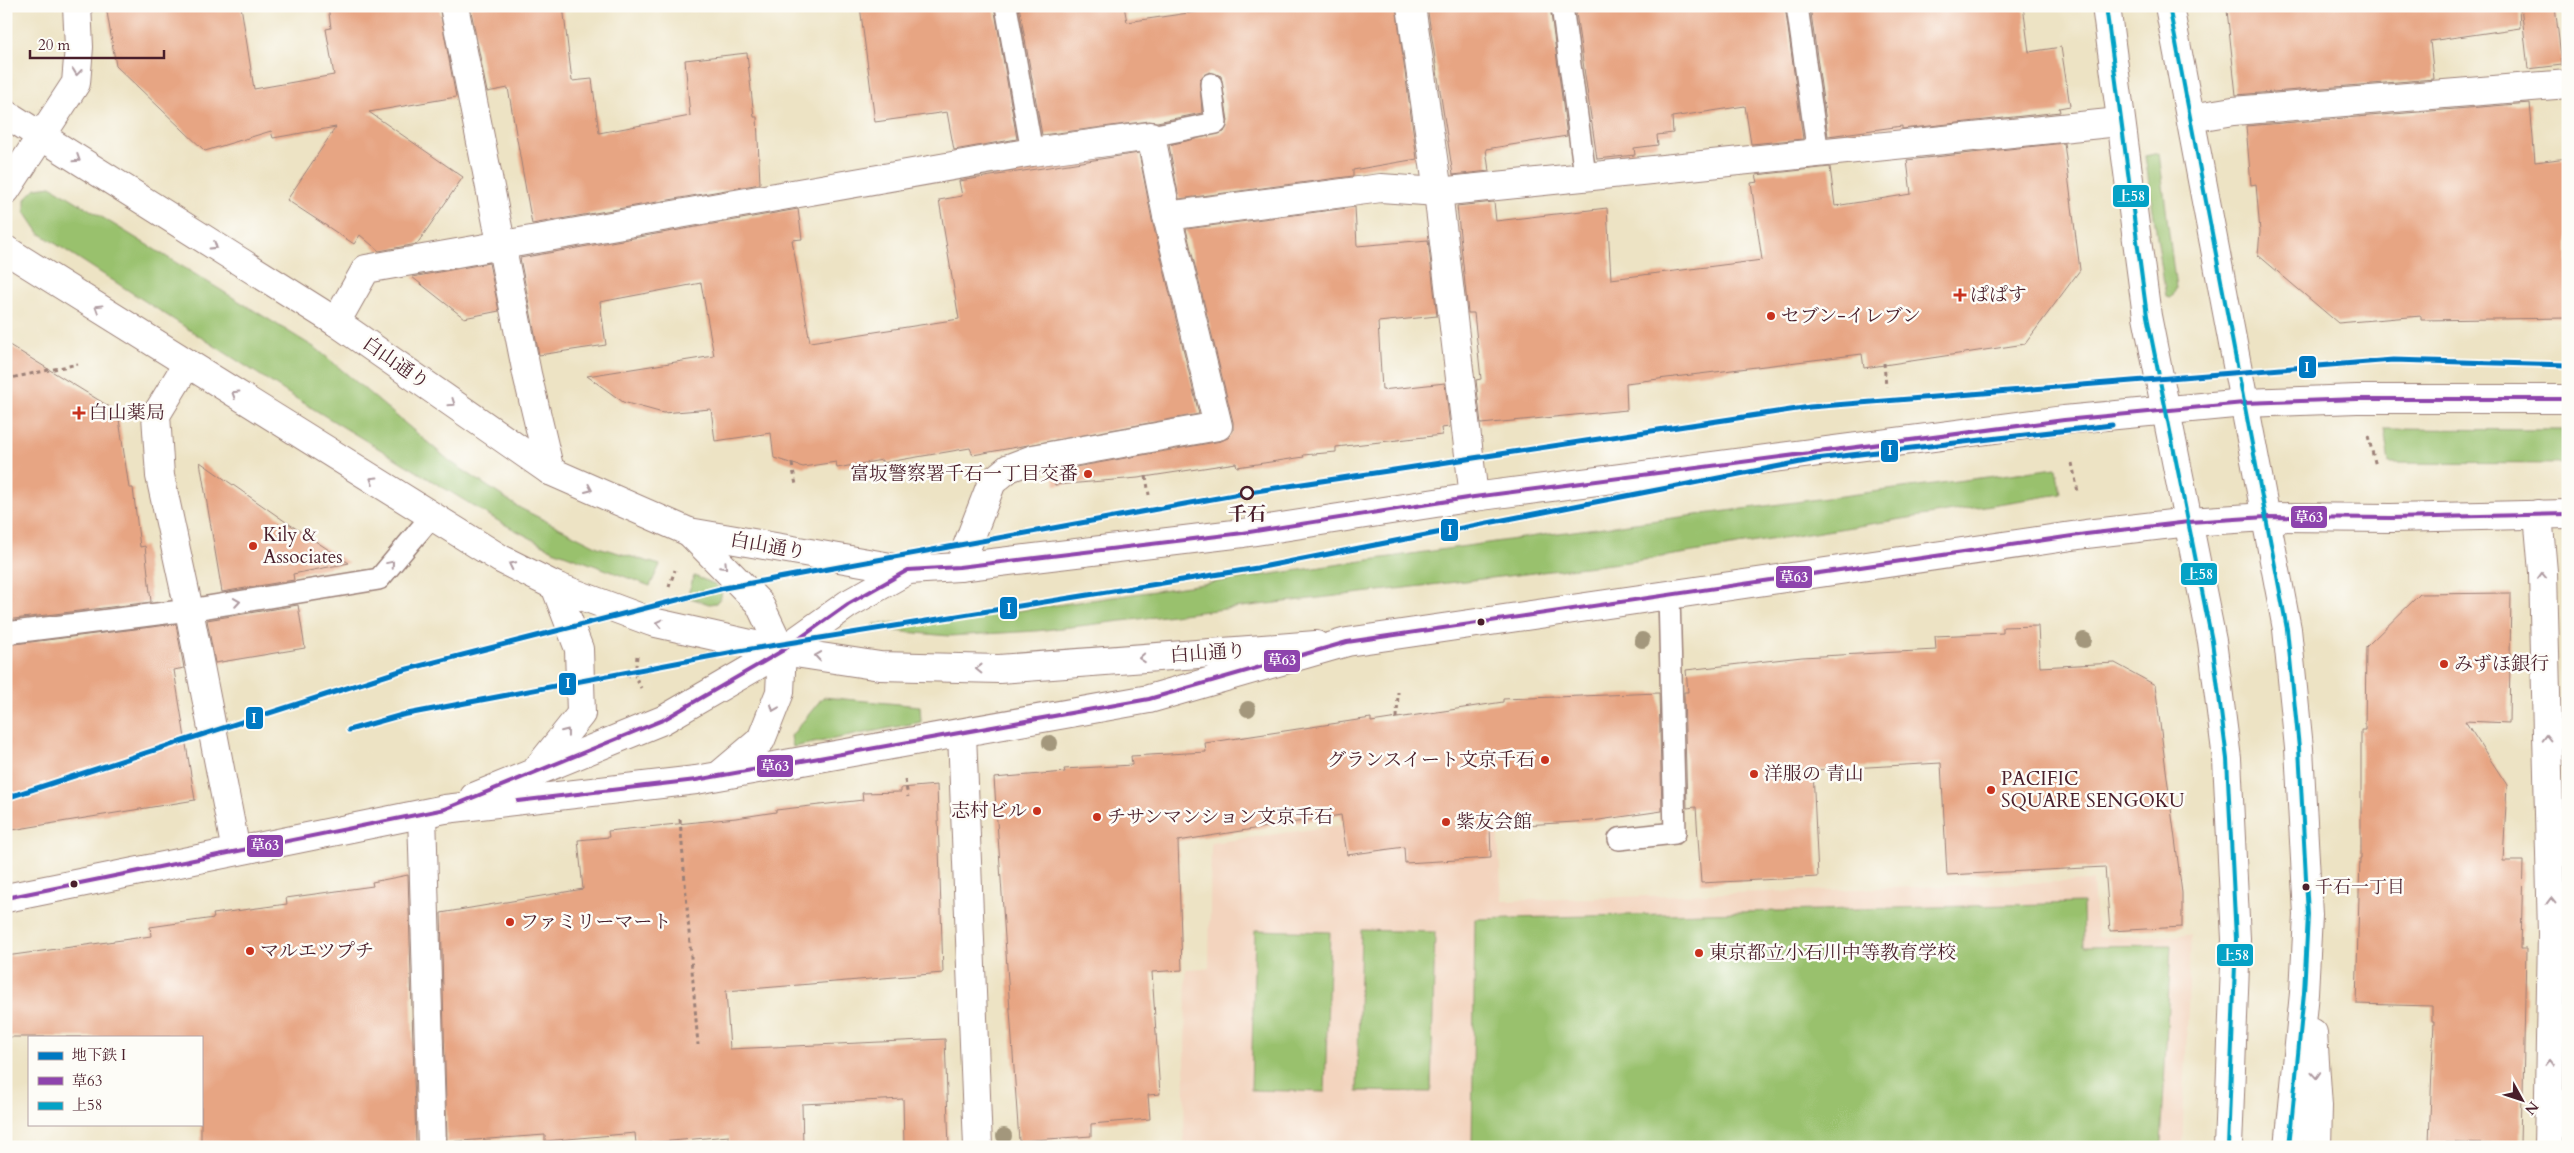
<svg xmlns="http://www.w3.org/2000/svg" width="2574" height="1153" font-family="Cardo,'Noto Serif JP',serif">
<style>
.built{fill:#f3d4be}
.green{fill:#99c16d;stroke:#72704c}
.building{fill:#e7a583}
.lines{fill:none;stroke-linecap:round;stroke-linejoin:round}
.lane-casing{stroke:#9c8178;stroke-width:24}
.street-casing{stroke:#9c8178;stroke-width:30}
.secondary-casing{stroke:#9c8178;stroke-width:30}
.primary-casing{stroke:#9c8178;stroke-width:30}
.highway-casing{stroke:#9c8178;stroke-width:30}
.path{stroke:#9c8178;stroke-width:3;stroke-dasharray:4 4;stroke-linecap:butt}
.lane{stroke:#fff;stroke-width:21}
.street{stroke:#fff;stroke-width:28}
.secondary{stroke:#fff;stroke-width:28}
.primary{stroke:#fff;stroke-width:28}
.highway{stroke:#fff;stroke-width:28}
.bus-1-casing{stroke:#fdfcf7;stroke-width:8}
.bus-2-casing{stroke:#fdfcf7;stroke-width:8}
.bus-1{stroke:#8e44ad;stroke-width:4}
.bus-2{stroke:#04a2c6;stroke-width:4}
.metro-1-casing{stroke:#fdfcf7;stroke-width:9}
.metro-1{stroke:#0079c2;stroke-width:5}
.tree{fill:#a3977c}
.oneway{stroke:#ae9aa0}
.poi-dot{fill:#c8321e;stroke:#fdfcf7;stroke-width:2}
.stop-dot{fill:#fdfcf7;stroke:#4a1f2b;stroke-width:2.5}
.bus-dot{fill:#4a1f2b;stroke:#fdfcf7;stroke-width:2}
.labels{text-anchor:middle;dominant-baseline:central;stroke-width:5;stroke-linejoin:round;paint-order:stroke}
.bus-label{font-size:18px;fill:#4a1f2b;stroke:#fdfcf7;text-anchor:start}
.poi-label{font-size:19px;fill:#4a1f2b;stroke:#fdfcf7;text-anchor:start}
.street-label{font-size:19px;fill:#4a1f2b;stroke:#fdfcf7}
.stop-label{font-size:19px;font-weight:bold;fill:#4a1f2b;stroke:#fdfcf7}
.line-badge{stroke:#fdfcf7;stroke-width:2}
.badge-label{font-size:14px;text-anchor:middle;font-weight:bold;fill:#fff}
</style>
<rect width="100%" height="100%" fill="#fdfcf7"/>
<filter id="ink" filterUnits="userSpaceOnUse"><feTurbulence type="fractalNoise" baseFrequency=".02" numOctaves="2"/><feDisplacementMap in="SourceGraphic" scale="10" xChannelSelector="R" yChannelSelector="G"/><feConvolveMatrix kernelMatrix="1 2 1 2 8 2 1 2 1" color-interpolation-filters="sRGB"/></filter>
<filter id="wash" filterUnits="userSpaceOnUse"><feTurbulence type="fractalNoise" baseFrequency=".0096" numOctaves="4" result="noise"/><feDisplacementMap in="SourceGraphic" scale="20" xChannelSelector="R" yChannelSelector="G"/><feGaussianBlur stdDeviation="1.12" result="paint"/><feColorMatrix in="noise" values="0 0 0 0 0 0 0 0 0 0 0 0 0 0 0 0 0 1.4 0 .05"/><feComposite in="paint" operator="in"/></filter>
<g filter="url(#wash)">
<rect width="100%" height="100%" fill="#ede3c4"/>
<polygon class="built" points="1494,770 1502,901 2093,881 2097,937 2191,935 2182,1147 1184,1147 1186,969 1209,968 1211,843 1392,818"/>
<g class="green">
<polygon points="2159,153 2176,289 2171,298 2166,297 2145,156"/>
<polygon points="51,186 317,349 451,462 520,508 598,547 660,565 650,586 553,550 500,522 297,399 39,233 25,212 25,199 36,188"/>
<polygon points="2384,429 2568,430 2568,464 2389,463"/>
<polygon points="2056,468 2061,494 1636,561 1036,631 949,636 873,629 874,624 953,620 1543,535"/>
<polygon points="694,576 715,584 722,591 721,597 716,603 709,604 687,597"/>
<polygon points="823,697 920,706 921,722 793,747 791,736"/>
<polygon points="2083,903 2084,946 2171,945 2161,1147 1472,1147 1475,919"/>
<polygon points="1255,930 1330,932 1325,1092 1251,1090"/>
<polygon points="1361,930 1435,932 1431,1092 1357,1091"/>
</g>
<g id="blocks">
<g class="building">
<polygon points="106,6 241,6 254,89 334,75 326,29 331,28 328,6 439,6 456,97 369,112 463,177 417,244 379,251 360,235 354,244 287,200 336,127 273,138 271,131 205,151 116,66"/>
<polygon points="470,6 563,6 572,81 592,79 599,133 690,116 685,60 747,53 754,117 757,117 760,184 532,224 508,88 487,92"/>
<polygon points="860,6 994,6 1017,139 954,150 947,112 875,122"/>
<polygon points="1019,6 1124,6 1127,22 1209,10 1208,6 1396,6 1417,159 1353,170 1353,176 1179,199 1169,145 1224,132 1228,121 1221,76 1210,72 1200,79 1202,113 1157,122 1149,121 1042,135"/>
<polygon points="1427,6 1550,6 1567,136 1486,149 1489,171 1453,175"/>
<polygon points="1575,6 1785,6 1803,139 1751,144 1745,106 1672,117 1673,133 1657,135 1658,145 1634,148 1635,155 1597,159"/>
<polygon points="1810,6 2023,6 2029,52 2061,47 2070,106 2059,108 2060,112 1902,129 1902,126 1828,136"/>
<polygon points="2259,6 2519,6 2520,28 2430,41 2434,79 2236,95 2227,10"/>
<polygon points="2521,6 2555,6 2562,65 2528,69"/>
<polygon points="2530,103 2535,162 2568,158 2568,318 2421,320 2421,316 2338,323 2258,255 2260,232 2256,184 2251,185 2246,126"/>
<polygon points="2064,143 2080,270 2025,344 1864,368 1862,354 1626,383 1627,410 1481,424 1476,380 1481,379 1474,313 1468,313 1457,206 1494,202 1496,221 1607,208 1611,279 1762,260 1751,183 1758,182 1756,175 1830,167 1835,206 1911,194 1907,160"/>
<polygon points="1139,153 1152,220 1199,414 973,455 970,448 882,463 882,460 837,468 836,462 803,467 774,458 771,433 715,441 711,409 663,413 623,402 587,376 714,356 701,283 600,302 606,345 539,355 520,258 798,209 802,239 792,240 810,342 959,319 939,200 962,196 959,181"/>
<polygon points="1355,207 1357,246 1428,240 1437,316 1378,322 1382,390 1445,383 1450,427 1441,428 1442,435 1336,447 1336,452 1303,455 1304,457 1237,467 1236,463 1138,478 1055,485 1053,471 1221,441 1228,438 1233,431 1233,422 1186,229"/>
<polygon points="489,263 499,311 464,318 412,277"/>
<polygon points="6,343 118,412 129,488 133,488 140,547 145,546 151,602 6,620"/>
<polygon points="200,462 286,522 349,563 293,574 294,580 222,592"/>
<polygon points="2511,593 2509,723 2465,721 2507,785 2503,861 2523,861 2521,948 2526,948 2523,1094 2521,1094 2520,1145 2429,1142 2434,1021 2432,1021 2432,1006 2356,1004 2360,858 2361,858 2361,730 2365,730 2366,647 2420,594"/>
<polygon points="298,605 305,648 215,663 207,620"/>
<polygon points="176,624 184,668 174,670 195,800 6,831 6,645"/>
<polygon points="2038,626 2040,667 2115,663 2155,685 2182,893 2182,927 2110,931 2105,867 1947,875 1941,763 1813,770 1818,877 1701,883 1696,807 1687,808 1684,692 1688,692 1686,670 1802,657 1936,650 1935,636 2003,633 2003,627"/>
<polygon points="1659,693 1662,811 1592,821 1490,827 1491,858 1405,863 1404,847 1347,855 1341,815 1178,841 1182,970 1152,972 1160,1094 1148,1095 1150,1119 1091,1124 1091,1136 1019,1141 994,778 1065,772 1064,769 1132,765 1131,756 1206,752 1205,743 1371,718 1371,722 1503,702 1503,699"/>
<polygon points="937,785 943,973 726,991 730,1049 945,1039 949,1147 904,1147 903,1099 802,1104 803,1147 729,1147 729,1136 636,1144 635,1133 545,1141 545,1135 447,1142 441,913 583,889 578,840 609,837 608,831 736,818 776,812 776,810 863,800 862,793 901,792 901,788"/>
<polygon points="408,875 416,1145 201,1147 201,1037 6,1037 6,956 151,936 150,927 214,918 213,914 287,904 286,898 373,886 372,882"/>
</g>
</g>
</g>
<g filter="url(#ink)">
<use href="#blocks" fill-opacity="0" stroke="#9c8178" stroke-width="1"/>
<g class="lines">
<g class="lane-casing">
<g id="lane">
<polyline points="1006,6 1032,152"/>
<polyline points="1562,6 1585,175"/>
<polyline points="1797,6 1818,154"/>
<polyline points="1151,136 1216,123 1211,84"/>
<polyline points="6,633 189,610 379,579 431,517"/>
<polyline points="1619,839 1675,833 1669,595"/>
</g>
</g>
<g class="street-casing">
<g id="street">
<polyline points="454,6 527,374 550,471"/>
<polyline points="1411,6 1438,192 1474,497"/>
<polyline points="2191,118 2233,111 2568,84"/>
<polyline points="6,190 76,83 79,47 77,6"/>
<polyline points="1167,216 1381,188 1438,192 2119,122"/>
<polyline points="336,322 366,269 1032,152 1151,136 1167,216 1218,426 1033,459 1009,468 992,482 959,567"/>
<polyline points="187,364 156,415 160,476 189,610 236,851"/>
<polyline points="2538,514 2543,572 2552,934 2548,1147"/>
<polyline points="962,733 978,1147"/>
<polyline points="422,815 432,1147"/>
</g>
</g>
<g class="secondary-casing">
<g id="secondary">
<polyline points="2106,6 2147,316 2212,641 2227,759 2236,939 2228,1147"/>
<polyline points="2169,6 2287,629 2299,748 2308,915 2304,993 2289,1147"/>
<polyline points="2313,1033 2318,1106 2317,1147"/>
</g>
</g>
<g class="primary-casing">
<g id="primary">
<polyline points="6,114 336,322 550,471 689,532 908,570"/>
<polyline points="6,250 501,559 555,586 652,622 782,651 880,666 999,669 1316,645"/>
</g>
</g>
<g class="highway-casing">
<g id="highway">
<polyline points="689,532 759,603 782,651 780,692 761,740 722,773"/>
<polyline points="537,769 581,714 579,649 555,586"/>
<polyline points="474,797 663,720 782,651 848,604 908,570 959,567 1243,533 1474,497 2064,420 2244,403 2357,399 2568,399"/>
<polyline points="6,898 445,809 696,780 1149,699 1347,642 2086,534 2189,522 2266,517 2391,518 2568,514"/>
</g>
</g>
<g class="path">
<polyline points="1884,363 1886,387"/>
<polyline points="6,379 78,364"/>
<polyline points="2368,436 2376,466"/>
<polyline points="2072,463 2078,492"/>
<polyline points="792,464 796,485"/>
<polyline points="1146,476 1149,495"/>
<polyline points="669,587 675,570"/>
<polyline points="637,656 635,676 641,688"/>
<polyline points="618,675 635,676"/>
<polyline points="1397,718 1398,692"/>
<polyline points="905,780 908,797"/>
<polyline points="680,819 698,1045"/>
</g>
<use href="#lane" class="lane"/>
<use href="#street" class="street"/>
<use href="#secondary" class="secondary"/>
<use href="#primary" class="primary"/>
<use href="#highway" class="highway"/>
<g class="bus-1-casing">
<g id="bus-1">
<polyline points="518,801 696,780 1149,699 1347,642 2086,534 2189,522 2266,517 2391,518 2568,514"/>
<polyline points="6,898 445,809 663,720 782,651 848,604 908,570 959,567 1243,533 1474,497 2064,420 2244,403 2357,399 2568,399"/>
</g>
</g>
<g class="bus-2-casing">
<g id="bus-2">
<polyline points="2106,6 2147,316 2212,641 2227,759 2236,939 2228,1147"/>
<polyline points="2169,6 2287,629 2299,748 2308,915 2304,993 2289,1147"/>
</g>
</g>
<use href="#bus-1" class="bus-1"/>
<use href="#bus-2" class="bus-2"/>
<g class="metro-1-casing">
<g id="metro-1">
<polyline points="349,730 402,715 739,651 1257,568 1816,459 2112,425"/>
<polyline points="6,798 400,671 724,588 1256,491 1810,407 2393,360 2568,365"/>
</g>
</g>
<use href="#metro-1" class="metro-1"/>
</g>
<g class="tree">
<circle cx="1642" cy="640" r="8"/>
<circle cx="2084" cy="640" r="8"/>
<circle cx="1248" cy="709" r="8"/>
<circle cx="1050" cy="743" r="8"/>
<circle cx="1004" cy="1136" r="8"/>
</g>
<defs><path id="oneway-chevron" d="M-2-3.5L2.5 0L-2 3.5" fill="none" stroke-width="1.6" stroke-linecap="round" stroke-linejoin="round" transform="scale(1.25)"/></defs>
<g class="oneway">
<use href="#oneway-chevron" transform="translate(77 72) rotate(96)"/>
<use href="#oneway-chevron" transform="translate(77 159) rotate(33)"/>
<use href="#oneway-chevron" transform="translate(214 246) rotate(32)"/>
<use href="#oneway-chevron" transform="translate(98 308) rotate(-148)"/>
<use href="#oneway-chevron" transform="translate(235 394) rotate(-148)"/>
<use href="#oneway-chevron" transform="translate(452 403) rotate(35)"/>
<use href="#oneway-chevron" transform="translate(373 480) rotate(-148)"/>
<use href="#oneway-chevron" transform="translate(589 489) rotate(24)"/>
<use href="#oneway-chevron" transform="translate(391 564) rotate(-50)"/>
<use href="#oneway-chevron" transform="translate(512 565) rotate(-154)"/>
<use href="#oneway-chevron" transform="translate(724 566) rotate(46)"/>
<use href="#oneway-chevron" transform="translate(2542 576) rotate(-92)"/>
<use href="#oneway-chevron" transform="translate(237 602) rotate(-9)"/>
<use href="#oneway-chevron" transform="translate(659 623) rotate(-167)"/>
<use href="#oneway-chevron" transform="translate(818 656) rotate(-171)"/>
<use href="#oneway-chevron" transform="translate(1142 658) rotate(176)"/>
<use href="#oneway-chevron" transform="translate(979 669) rotate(-179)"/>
<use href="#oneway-chevron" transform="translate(774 708) rotate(112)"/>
<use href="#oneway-chevron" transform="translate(566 732) rotate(-52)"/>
<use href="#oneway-chevron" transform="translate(2546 738) rotate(-91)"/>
<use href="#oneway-chevron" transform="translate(2551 901) rotate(-91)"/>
<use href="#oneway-chevron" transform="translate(2550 1063) rotate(-89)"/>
<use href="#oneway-chevron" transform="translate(2316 1075) rotate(86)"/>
</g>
</g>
<g class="poi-dot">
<path d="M1957.5 287.5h5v5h5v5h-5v5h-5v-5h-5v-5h5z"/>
<circle cx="1771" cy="316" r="5"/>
<path d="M76.5 405.5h5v5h5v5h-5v5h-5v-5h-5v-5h5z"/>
<circle cx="1088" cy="474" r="5"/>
<circle cx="253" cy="546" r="5"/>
<circle cx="2444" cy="664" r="5"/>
<circle cx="1545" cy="760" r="5"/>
<circle cx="1754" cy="774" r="5"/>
<circle cx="1991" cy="790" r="5"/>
<circle cx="1037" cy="811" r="5"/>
<circle cx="1097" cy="817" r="5"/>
<circle cx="1446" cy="822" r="5"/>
<circle cx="510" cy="922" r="5"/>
<circle cx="250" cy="951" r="5"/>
<circle cx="1699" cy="953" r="5"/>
</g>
<circle class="stop-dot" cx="1247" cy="493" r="6"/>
<g class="bus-dot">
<circle cx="1481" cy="622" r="4.5"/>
<circle cx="74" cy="884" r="4.5"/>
<circle cx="2306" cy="887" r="4.5"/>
</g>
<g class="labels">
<g class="bus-label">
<text x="2315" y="887">千石一丁目</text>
</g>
<g class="poi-label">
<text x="1970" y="295">ぱぱす</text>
<text x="1781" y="316">セブン-イレブン</text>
<text x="89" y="413">白山薬局</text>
<text x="1078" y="474" text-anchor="end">富坂警察署千石一丁目交番</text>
<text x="263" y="535">Kily &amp;<tspan x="263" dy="22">Associates</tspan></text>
<text x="2454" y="664">みずほ銀行</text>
<text x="1535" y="760" text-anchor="end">グランスイート文京千石</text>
<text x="1764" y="774">洋服の 青山</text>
<text x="2001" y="779">PACIFIC<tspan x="2001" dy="22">SQUARE SENGOKU</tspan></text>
<text x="1027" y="811" text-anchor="end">志村ビル</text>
<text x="1107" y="817">チサンマンション文京千石</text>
<text x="1456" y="822">紫友会館</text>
<text x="520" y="922">ファミリーマート</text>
<text x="260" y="951">マルエツプチ</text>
<text x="1709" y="953">東京都立小石川中等教育学校</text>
</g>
<g class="street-label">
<text transform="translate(396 363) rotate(35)">白山通り</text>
<text transform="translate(768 546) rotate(10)">白山通り</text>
<text transform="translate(1208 653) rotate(-4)">白山通り</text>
</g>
<g class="stop-label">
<text x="1247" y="514">千石</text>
</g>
</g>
<g class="line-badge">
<rect x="2112" y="184" width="38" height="24" rx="5" fill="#04a2c6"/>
<rect x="2298" y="355" width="19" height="24" rx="5" fill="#0079c2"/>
<rect x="1880" y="439" width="19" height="24" rx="5" fill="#0079c2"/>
<rect x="2290" y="505" width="38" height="24" rx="5" fill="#8e44ad"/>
<rect x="1440" y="518" width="19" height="24" rx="5" fill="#0079c2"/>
<rect x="2180" y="562" width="38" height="24" rx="5" fill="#04a2c6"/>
<rect x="1775" y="565" width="38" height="24" rx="5" fill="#8e44ad"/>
<rect x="999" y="596" width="19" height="24" rx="5" fill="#0079c2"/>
<rect x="1263" y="649" width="38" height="24" rx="5" fill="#8e44ad"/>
<rect x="558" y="672" width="19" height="24" rx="5" fill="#0079c2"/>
<rect x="245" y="706" width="19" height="24" rx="5" fill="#0079c2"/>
<rect x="756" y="754" width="38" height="24" rx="5" fill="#8e44ad"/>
<rect x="246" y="834" width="38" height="24" rx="5" fill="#8e44ad"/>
<rect x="2216" y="943" width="38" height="24" rx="5" fill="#04a2c6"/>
</g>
<g class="badge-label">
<text x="2131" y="201">上58</text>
<text x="2307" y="372">I</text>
<text x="1890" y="455">I</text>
<text x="2309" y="522">草63</text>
<text x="1450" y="535">I</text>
<text x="2199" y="579">上58</text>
<text x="1794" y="582">草63</text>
<text x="1009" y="613">I</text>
<text x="1282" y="665">草63</text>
<text x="568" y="688">I</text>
<text x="254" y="723">I</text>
<text x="775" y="771">草63</text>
<text x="265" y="850">草63</text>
<text x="2235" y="960">上58</text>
</g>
<rect width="2574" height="1153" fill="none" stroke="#fdfcf7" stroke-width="25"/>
<rect x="28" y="1036" width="175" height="90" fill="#fdfcf7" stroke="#b5a4a5"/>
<rect x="38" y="1052" width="25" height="8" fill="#0079c2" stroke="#b5a4a5"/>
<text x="72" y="1060" font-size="15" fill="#4a1f2b">地下鉄 I</text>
<rect x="38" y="1077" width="25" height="8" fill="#8e44ad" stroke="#b5a4a5"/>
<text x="72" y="1086" font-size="15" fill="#4a1f2b">草63</text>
<rect x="38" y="1102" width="25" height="8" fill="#04a2c6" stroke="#b5a4a5"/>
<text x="72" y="1110" font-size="15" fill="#4a1f2b">上58</text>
<g transform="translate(2522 1100) rotate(130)" stroke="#fdfcf7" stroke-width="4" paint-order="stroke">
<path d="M0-4L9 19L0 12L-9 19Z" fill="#4a1f2b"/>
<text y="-8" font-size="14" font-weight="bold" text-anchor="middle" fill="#4a1f2b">N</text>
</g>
<path d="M30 50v8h134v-8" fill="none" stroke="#4a1f2b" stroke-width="2.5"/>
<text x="38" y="50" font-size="15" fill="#4a1f2b" stroke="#fdfcf7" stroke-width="4" paint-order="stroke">20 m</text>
</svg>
